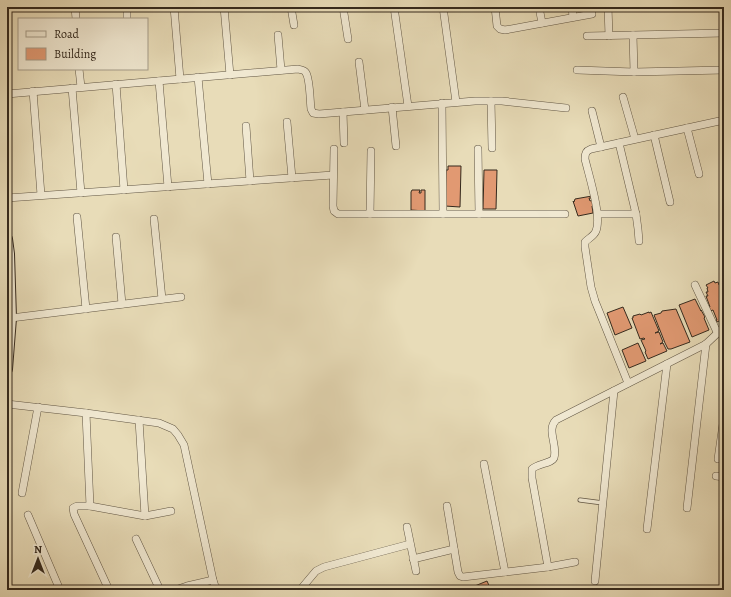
<svg xmlns="http://www.w3.org/2000/svg" width="731" height="597" font-family="Alegreya,serif">
<style>
.building{fill:#e19972;stroke:#34291d}
.lines{fill:none;stroke-linecap:round;stroke-linejoin:round}
.lane-casing{stroke:#615644;stroke-width:5}
.street-casing{stroke:#615644;stroke-width:8}
.secondary-casing{stroke:#34291d;stroke-width:12}
.lane{stroke:#f0e8d1;stroke-width:3.5}
.street{stroke:#f0e8d1;stroke-width:7}
.secondary{stroke:#f0e8d1;stroke-width:10}
</style>
<rect width="100%" height="100%" fill="#e8dcb8"/>
<filter id="stains"><feTurbulence type="fractalNoise" baseFrequency=".005" numOctaves="4"/><feColorMatrix values="0 0 0 0 .2 0 0 0 0 .09 0 0 0 0 .02 0 0 0 .5 -.17"/></filter>
<radialGradient id="worn" r=".72"><stop offset=".6" stop-color="#630" stop-opacity="0"/><stop offset="1" stop-color="#630" stop-opacity=".3"/></radialGradient>
<g class="building">
<polygon points="448,166 461,166 460,207 445,206 446,170 448,170"/>
<polygon points="484,170 497,170 496,209 483,209"/>
<polygon points="412,190 420,190 419,193 421,193 421,190 425,190 425,211 411,210 411,192"/>
<polygon points="592,196 592,198 589,198 590,201 593,200 594,205 592,206 593,213 578,216 573,201 574,202 575,199"/>
<polygon points="714,281 715,283 718,282 719,285 721,284 724,289 724,319 717,322 716,320 717,320 713,310 710,311 708,308 710,307 706,296 708,296 706,292 708,292 707,288 708,288 706,285"/>
<polygon points="695,299 701,311 701,310 705,317 704,318 709,330 692,337 679,305"/>
<polygon points="623,307 632,328 615,335 607,313"/>
<polygon points="676,309 690,342 671,349 668,349 665,343 654,315 661,313 662,311"/>
<polygon points="649,312 649,313 651,312 659,331 655,333 659,332 663,342 660,344 663,343 667,351 648,359 645,352 646,351 641,340 645,339 644,338 640,339 632,318 633,318 633,316 640,314 641,315"/>
<polygon points="638,343 646,361 629,368 622,350"/>
<polygon points="487,581 491,590 465,590"/>
</g>
<g class="lines">
<g class="lane-casing">
<polyline id="lane" points="580,500 603,503"/>
</g>
<g class="street-casing">
<g id="street">
<polyline points="75,7 76,19"/>
<polyline points="127,7 127,19"/>
<polyline points="174,7 180,79"/>
<polyline points="224,7 230,75"/>
<polyline points="291,7 294,25"/>
<polyline points="343,7 348,39"/>
<polyline points="394,7 408,106"/>
<polyline points="443,7 456,102"/>
<polyline points="495,7 497,26 500,29 505,30 592,14"/>
<polyline points="539,7 542,23"/>
<polyline points="572,7 573,17"/>
<polyline points="608,7 609,36"/>
<polyline points="278,35 281,70"/>
<polyline points="633,35 634,72"/>
<polyline points="587,36 724,33"/>
<polyline points="359,62 365,110"/>
<polyline points="79,69 81,87"/>
<polyline points="577,70 634,72 724,70"/>
<polyline points="198,77 208,184"/>
<polyline points="159,81 168,187"/>
<polyline points="116,84 124,190"/>
<polyline points="72,88 81,193"/>
<polyline points="33,91 41,195"/>
<path d="M7 94 298 69C301 70 305 70 306 73 310 79 310 101 311 109L313 113 319 114 475 101H502L566 108"/>
<polyline points="623,97 635,139"/>
<polyline points="491,101 492,148"/>
<polyline points="442,103 443,214"/>
<polyline points="392,107 396,146"/>
<polyline points="592,111 601,147"/>
<polyline points="343,112 344,143"/>
<polyline points="287,122 292,178"/>
<polyline points="246,126 250,181"/>
<polyline points="687,128 699,174"/>
<polyline points="654,135 670,202"/>
<polyline points="619,143 636,214 638,229 639,241"/>
<polyline points="334,149 333,206 334,211 338,214 565,214"/>
<polyline points="478,149 479,214"/>
<polyline points="7,198 333,175"/>
<polyline points="370,214 371,151"/>
<polyline points="598,214 636,214"/>
<polyline points="77,217 86,309"/>
<polyline points="154,219 162,299"/>
<polyline points="116,237 122,304"/>
<polyline points="695,285 717,332"/>
<polyline points="11,318 181,297"/>
<path d="M628 383 595 301 591 287 585 247V242C589 238 594 236 596 231 602 216 589 176 585 159 585 153 586 151 591 149L724 120"/>
<polyline points="7,404 86,413 159,423 173,429 178,435 184,445 213,580 215,586 219,590"/>
<polyline points="86,413 90,506"/>
<polyline points="139,420 145,516"/>
<polyline points="718,459 724,417"/>
<polyline points="484,464 505,572"/>
<polyline points="716,476 724,477"/>
<polyline points="22,493 38,407"/>
<polyline points="447,506 458,572 460,576 463,577 548,567 575,562"/>
<polyline points="687,508 706,344"/>
<polyline points="28,515 60,590"/>
<polyline points="407,527 416,571"/>
<polyline points="647,529 667,364"/>
<polyline points="136,539 160,590"/>
<polyline points="413,559 454,549"/>
<path d="M548 567 532 478V469C537 464 552 463 554 458 558 445 546 430 556 420L706 344 724 327"/>
<polyline points="595,581 614,391"/>
<polyline points="109,590 74,514 73,508 77,506 90,506 145,516 171,511"/>
<polyline points="175,590 187,586 213,580"/>
<polyline points="300,590 316,571 324,567 410,544"/>
</g>
</g>
<g class="secondary-casing">
<polyline id="secondary" points="7,239 9,254 11,318 7,369"/>
</g>
<use href="#lane" class="lane"/>
<use href="#street" class="street"/>
<use href="#secondary" class="secondary"/>
</g>
<rect width="731" height="597" fill="none" stroke="#e8dcb8" stroke-width="24"/>
<rect x="8" y="8" width="715" height="581" fill="none" stroke="#34291d" stroke-width="2"/>
<rect x="12" y="12" width="707" height="573" fill="none" stroke="#34291d"/>
<rect x="18" y="18" width="130" height="52" fill="#f0e8d1" stroke="#a59c89"/>
<rect x="26" y="31" width="20" height="6" fill="#f0e8d1" stroke="#a59c89"/>
<text x="54" y="38" font-size="12" fill="#34291d">Road</text>
<rect x="26" y="48" width="20" height="12" fill="#e19972" stroke="#a59c89"/>
<text x="54" y="58" font-size="12" fill="#34291d">Building</text>
<g transform="translate(38 559)" stroke="#f0e8d1" stroke-width="3" paint-order="stroke">
<path d="M0-3L7 15L0 10L-7 15Z" fill="#34291d"/>
<text y="-6" font-size="11" font-weight="bold" text-anchor="middle" fill="#34291d">N</text>
</g>
<rect width="100%" height="100%" filter="url(#stains)"/>
<rect width="100%" height="100%" fill="url(#worn)"/>
</svg>
